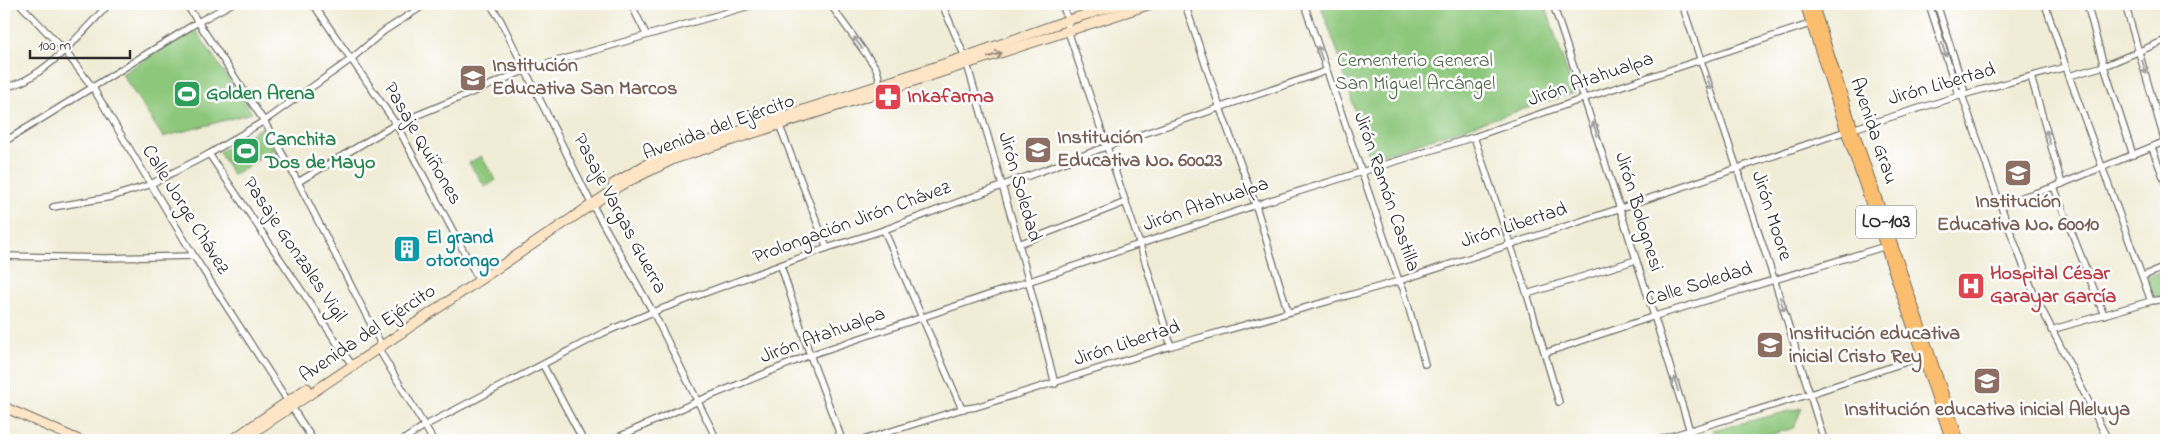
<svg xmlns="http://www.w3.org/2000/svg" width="2170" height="444" font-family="'Indie Flower',sans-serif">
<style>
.green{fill:#8dc77b;stroke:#5c7953}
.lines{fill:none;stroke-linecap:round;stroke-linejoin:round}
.minor-casing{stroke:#706f67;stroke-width:8}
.secondary-casing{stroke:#706f67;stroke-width:11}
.primary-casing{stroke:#706f67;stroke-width:11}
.minor{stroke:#fff;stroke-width:5.5}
.secondary{stroke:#fde5c5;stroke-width:9}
.primary{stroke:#fbbd6e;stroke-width:9}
.oneway{stroke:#a0a0a0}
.oneway2{stroke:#948878}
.labels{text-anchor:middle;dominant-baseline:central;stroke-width:5;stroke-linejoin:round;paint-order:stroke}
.shield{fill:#fff;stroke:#6b6b6b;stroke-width:1}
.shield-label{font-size:19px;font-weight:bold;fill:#2b2b2b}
.park-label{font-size:20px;fill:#4d6247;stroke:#fff}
.education-label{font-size:20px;font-weight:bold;fill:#785e54;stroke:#fff;text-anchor:start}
.street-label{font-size:20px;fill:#2b2b2b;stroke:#fff}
.leisure-label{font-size:20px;font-weight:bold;fill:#27864d;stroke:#fff;text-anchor:start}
.health-label{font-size:20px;font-weight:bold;fill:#be3a42;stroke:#fff;text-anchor:start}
.culture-label{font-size:20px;font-weight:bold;fill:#0d838f;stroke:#fff;text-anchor:start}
</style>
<rect width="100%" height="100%" fill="#fff"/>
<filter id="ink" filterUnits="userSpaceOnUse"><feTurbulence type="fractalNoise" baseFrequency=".02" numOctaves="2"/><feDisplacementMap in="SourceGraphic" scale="10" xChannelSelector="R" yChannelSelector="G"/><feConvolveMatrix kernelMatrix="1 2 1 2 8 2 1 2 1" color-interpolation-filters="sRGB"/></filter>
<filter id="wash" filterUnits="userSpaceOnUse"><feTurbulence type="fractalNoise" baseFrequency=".0096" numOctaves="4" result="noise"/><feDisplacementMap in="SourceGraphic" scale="20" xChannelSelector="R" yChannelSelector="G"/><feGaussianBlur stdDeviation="1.12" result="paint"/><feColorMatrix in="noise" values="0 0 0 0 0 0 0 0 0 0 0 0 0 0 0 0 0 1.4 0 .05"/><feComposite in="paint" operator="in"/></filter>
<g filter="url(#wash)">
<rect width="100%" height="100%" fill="#f0ecd6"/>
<g class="green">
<polygon points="1320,4 1545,4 1574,93 1369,159 1338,53"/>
<polygon points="194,28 252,113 163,137 122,74"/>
<polygon points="261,128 274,150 233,175 219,152"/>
<polygon points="481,156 496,180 485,187 469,163"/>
<polygon points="2166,270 2166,296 2153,297 2147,277"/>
<polygon points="1802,408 1794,428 1752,440 1727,440 1713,430"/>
</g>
</g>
<g filter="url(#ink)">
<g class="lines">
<g class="minor-casing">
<g id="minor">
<polyline points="20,4 65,51 93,88 194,256 313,440"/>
<polyline points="186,4 264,121 298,182 379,340 381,353 433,440"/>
<polyline points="313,4 396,124 479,280"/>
<polyline points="490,4 500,19 589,199 653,312 717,440"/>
<polyline points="631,4 646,34"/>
<polyline points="830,4 876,68 879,77 877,88"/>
<polyline points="942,4 965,57 1019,244 1055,384"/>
<polyline points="1062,4 1068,20 1068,31 1140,245 1171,346"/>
<polyline points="1185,4 1220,108 1256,206 1288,312"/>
<polyline points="1304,4 1399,281 1403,288 1425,364"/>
<path d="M1553 4C1600 146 1646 288 1690 431"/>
<polyline points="1682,4 1774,279 1824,440"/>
<polyline points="1929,4 1957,91 1962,95"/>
<polyline points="1937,4 1964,89 1962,95 2000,204 2034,294 2108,440"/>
<polyline points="2045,4 2066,67"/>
<polyline points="2087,4 2104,66 2133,155"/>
<polyline points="2125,4 2165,142"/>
<polyline points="2162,4 2166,23"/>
<polyline points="2069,76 2151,301"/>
<polyline points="2031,77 2062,184"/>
<path d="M4 87C41 83 84 30 109 4"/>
<polyline points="779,124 827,248"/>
<polyline points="1474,137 1527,294 1559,402"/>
<polyline points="4,142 198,22 231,4"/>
<polyline points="2152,148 2166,184"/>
<polyline points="209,154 352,365"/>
<polyline points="298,182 396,124 526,70 756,4"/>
<polyline points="2054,187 2104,315"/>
<polyline points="2000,204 2054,187 2166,141"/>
<polyline points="53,207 111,197 149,185 209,154 264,121 350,60 384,31 426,4"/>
<polyline points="884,230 962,409"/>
<polyline points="1019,244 1126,202"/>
<polyline points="4,256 105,258 194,256"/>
<polyline points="781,266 810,355 842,440"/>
<polyline points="2143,276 2166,267"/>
<polyline points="1527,294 1636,260"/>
<polyline points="2051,330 2151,301 2166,299"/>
<polyline points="1545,353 1655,316 1886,246"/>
<polyline points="543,365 583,440"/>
<polyline points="403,440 424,426 603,333 653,312 827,248 884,230 1108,146 1326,71"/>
<polyline points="612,440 698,401 810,355 1265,202 1474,137 1585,98 1813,23"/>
<polyline points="863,440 962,409 976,407 1171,346 1399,281 1621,208 1846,131 1962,95 2066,67 2069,76 2104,66 2166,40"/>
<polyline points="1658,440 1810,394 1924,356"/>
</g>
</g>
<g class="secondary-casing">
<g id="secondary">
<polyline points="613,184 657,158 965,57 1068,20 1123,4"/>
<polyline points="4,407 79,440"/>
<polyline points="232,440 307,388"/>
<polyline points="242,440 621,185 674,159 1151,4"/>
</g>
</g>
<g class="primary-casing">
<g id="primary">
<polyline points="1805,4 1846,131 1951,440"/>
<polyline points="1813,4 1853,129 1959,440"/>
</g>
</g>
<use href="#minor" class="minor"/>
<use href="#secondary" class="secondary"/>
<use href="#primary" class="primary"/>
</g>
<defs><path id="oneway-shaft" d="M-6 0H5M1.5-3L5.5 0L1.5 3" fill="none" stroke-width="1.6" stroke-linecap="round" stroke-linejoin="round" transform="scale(1.25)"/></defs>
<g class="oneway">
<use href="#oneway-shaft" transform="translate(858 43) rotate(-126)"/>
<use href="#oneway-shaft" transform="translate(1944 50) rotate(72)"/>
<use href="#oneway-shaft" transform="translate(1320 53) rotate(-108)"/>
<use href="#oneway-shaft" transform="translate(2144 67) rotate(74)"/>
<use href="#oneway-shaft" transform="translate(1709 83) rotate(71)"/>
<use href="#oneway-shaft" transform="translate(1595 129) rotate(-108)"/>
<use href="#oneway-shaft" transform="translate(2048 137) rotate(-106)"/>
<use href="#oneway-shaft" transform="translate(1782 304) rotate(73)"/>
<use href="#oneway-shaft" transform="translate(1676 384) rotate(-107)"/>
</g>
<use class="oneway2" href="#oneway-shaft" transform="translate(995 55) rotate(-18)"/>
</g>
<defs>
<g id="school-square" transform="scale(1.4375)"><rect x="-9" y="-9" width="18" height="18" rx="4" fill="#8d6e63" stroke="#fff"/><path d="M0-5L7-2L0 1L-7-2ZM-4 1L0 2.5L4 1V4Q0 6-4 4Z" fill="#fff"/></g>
<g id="stadium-square" transform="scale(1.4375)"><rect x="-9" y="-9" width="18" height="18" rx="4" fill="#2e9e5b" stroke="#fff"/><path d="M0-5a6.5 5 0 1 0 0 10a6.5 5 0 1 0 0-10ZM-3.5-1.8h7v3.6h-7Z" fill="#fff"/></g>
<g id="pharmacy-square" transform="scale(1.4375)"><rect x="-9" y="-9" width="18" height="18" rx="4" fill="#e0444e" stroke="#fff"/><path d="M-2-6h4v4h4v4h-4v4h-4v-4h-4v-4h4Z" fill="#fff"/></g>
<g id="building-square" transform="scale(1.4375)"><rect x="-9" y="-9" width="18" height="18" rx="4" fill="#0f9aa8" stroke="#fff"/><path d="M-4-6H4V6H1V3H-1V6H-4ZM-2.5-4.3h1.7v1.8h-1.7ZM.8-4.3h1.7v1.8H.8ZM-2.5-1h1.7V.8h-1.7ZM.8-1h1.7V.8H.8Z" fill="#fff"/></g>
<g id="hospital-square" transform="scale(1.4375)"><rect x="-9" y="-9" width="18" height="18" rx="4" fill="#e0444e" stroke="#fff"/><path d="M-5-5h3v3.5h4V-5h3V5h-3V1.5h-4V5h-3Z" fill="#fff"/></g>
</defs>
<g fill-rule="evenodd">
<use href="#school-square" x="473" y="78"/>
<use href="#stadium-square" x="187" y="94"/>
<use href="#pharmacy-square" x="888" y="97"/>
<use href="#school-square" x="1038" y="150"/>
<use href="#stadium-square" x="246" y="151"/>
<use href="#school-square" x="2018" y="173"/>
<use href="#building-square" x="407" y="249"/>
<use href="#hospital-square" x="1971" y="286"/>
<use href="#school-square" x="1770" y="345"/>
<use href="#school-square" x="1987" y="381"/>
</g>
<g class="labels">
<rect class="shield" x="1856" y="205.5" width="60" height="33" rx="4"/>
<g class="shield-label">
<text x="1886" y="222">LO-103</text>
</g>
<g class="park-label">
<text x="1415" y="61">Cementerio General<tspan x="1415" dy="23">San Miguel Arcángel</tspan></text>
</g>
<g class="education-label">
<text x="492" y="66">Institución<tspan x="492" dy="23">Educativa San Marcos</tspan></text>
<text x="1057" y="138">Institución<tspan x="1057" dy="23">Educativa No. 60023</tspan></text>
<text x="2018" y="202" text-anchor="middle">Institución<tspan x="2018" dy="23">Educativa No. 60010</tspan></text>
<text x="1789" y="334">Institución educativa<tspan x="1789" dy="23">inicial Cristo Rey</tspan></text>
<text x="1987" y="410" text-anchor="middle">Institución educativa inicial Aleluya</text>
</g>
<g class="street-label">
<text transform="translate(1591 80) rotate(-19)">Jirón Atahualpa</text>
<text transform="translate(1942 85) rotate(-16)">Jirón Libertad</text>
<text transform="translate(719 128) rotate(-20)">Avenida del Ejército</text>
<text transform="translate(1873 131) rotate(71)">Avenida Grau</text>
<text transform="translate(422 144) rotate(60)">Pasaje Quiñones</text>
<text transform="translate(1019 187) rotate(74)">Jirón Soledad</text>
<text transform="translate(1386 192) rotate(71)">Jirón Ramón Castilla</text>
<text transform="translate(1206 205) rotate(-19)">Jirón Atahualpa</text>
<text transform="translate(185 210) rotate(58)">Calle Jorge Chávez</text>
<text transform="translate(1638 212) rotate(73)">Jirón Bolognesi</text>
<text transform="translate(619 214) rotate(62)">Pasaje Vargas Guerra</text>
<text transform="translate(1771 216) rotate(72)">Jirón Moore</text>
<text transform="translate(852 223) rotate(-20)">Prolongación Jirón Chávez</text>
<text transform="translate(1514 226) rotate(-18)">Jirón Libertad</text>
<text transform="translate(294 250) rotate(56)">Pasaje Gonzales Vigil</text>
<text transform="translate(1699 285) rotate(-17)">Calle Soledad</text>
<text transform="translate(368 334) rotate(-34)">Avenida del Ejército</text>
<text transform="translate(823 336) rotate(-20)">Jirón Atahualpa</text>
<text transform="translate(1127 344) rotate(-18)">Jirón Libertad</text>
</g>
<g class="leisure-label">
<text x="206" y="94">Golden Arena</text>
<text x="265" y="140">Canchita<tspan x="265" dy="23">Dos de Mayo</tspan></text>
</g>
<g class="health-label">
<text x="907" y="97">Inkafarma</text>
<text x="1990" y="274">Hospital César<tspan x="1990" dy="23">Garayar García</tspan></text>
</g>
<g class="culture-label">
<text x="426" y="238">El grand<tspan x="426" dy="23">otorongo</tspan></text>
</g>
</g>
<rect width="2170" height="444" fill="none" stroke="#fff" stroke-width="20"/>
<path d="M30 50v8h100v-8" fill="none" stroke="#2b2b2b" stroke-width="2.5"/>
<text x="38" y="50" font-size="15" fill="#2b2b2b" stroke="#ffffff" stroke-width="4" paint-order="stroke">100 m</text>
</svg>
